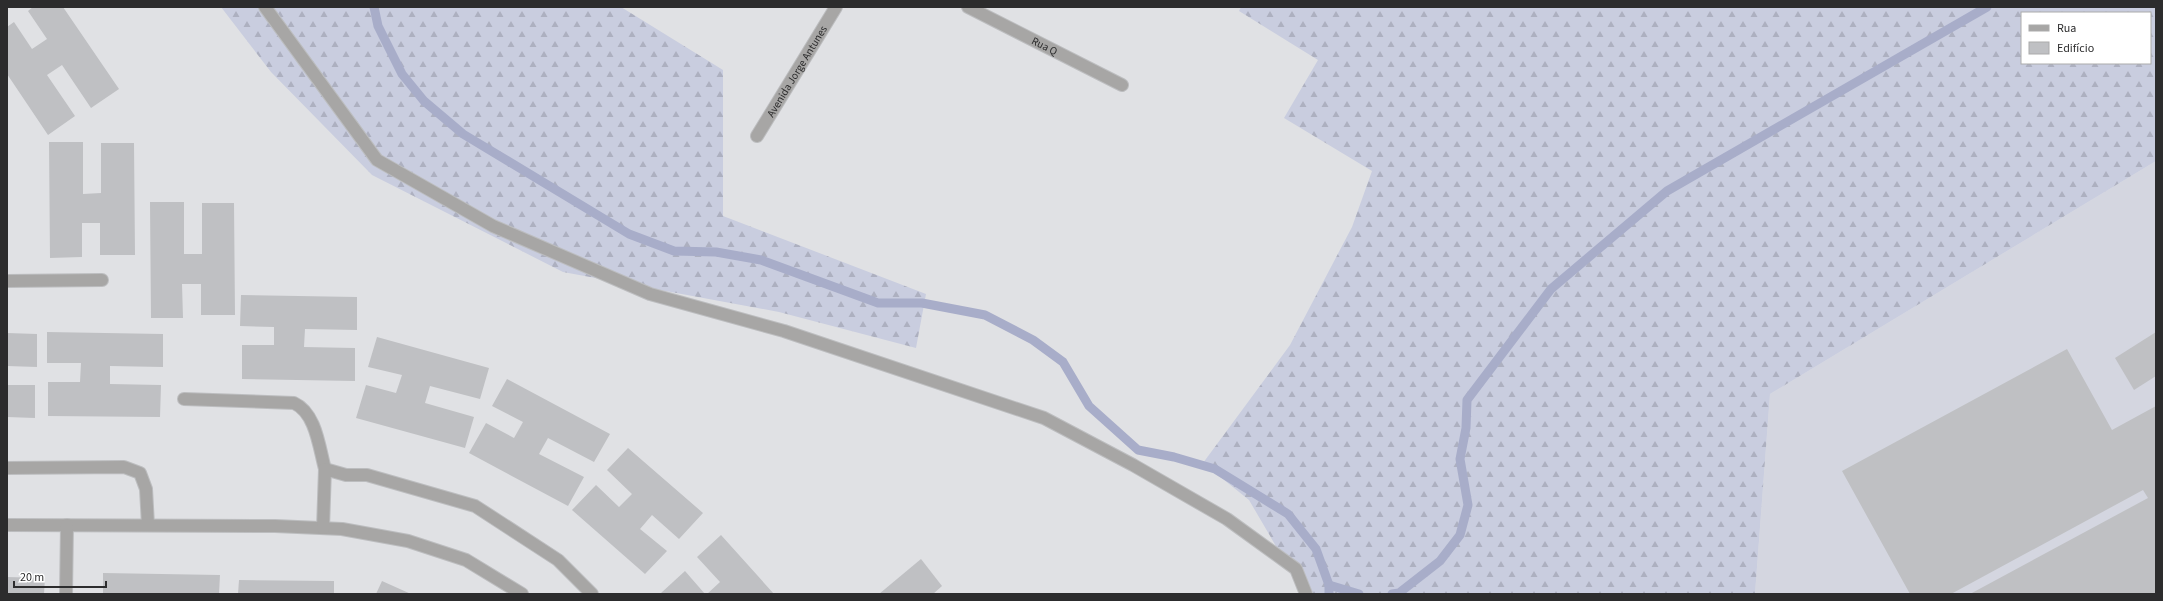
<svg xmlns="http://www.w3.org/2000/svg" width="2163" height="601" font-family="'Source Sans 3',sans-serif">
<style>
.built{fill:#d4d6e0}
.forest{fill:url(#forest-firs);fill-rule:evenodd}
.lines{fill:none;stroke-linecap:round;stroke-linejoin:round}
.stream{stroke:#a8adc9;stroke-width:9}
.building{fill:#bfc0c3}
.service-casing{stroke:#bcbdbf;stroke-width:14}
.minor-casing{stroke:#bcbdbf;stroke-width:14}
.service{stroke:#a7a6a5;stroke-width:12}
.minor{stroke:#a7a6a5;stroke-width:12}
.labels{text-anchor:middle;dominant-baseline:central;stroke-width:3;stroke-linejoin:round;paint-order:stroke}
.street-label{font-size:11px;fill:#2c2c2d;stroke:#fff}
</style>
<defs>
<pattern id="forest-firs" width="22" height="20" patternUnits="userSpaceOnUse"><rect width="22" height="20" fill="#c9cddf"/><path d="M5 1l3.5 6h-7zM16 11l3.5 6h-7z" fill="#adb0c0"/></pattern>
</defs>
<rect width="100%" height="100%" fill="#e0e1e4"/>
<polygon class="built" points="2156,161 2156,594 1755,594 1770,394"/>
<g class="forest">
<polygon points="221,7 621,7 723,70 723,216 926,294 916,348 779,312 563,272 372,175 271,72"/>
<path d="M1241 7H2156V161L1770 394 1755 594H1304L1249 500 1203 463 1290 345 1352 227 1372 171 1284 118 1318 60 1239 11ZM2022 13H2150V63H2022Z"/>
</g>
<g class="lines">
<g class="stream">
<polyline points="374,7 378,26 402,74 424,101 463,134 629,234 674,251 716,252 761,260 878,303 922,303 985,315 1033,340 1063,362 1089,406 1138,450 1174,457 1215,469 1288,514 1316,549 1329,585 1329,594"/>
<polyline points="1329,585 1359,594"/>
<polyline points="1392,594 1399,593 1440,561 1460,535 1468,505 1460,459 1466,428 1467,400 1551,289 1667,191 1987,7"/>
</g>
</g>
<g class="building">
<polygon points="33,7 63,7 119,89 91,108 62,65 47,75 75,116 48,135 7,74 7,27 14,22 32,49 47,39 28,11"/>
<polygon points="49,142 83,142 83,194 101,193 101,143 134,143 135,255 100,255 100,223 82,223 82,257 50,258"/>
<polygon points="150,202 184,202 184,254 202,254 202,203 234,203 235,315 201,315 201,284 182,284 183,318 151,318"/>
<polygon points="241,295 357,297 357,330 305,329 304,347 355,348 355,381 242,379 242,345 274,345 274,327 240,326"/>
<polygon points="47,332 163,334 163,367 110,366 110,384 161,385 160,417 48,416 48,382 80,382 81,363 47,363"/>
<polygon points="2156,332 2156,376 2134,390 2115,358"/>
<polygon points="7,333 37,334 37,367 7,366"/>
<polygon points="377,337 489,368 480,399 430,386 425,403 474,417 465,448 356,418 366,385 396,393 402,375 368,367"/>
<polygon points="2067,349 2112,430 2156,406 2156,594 1970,594 2148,498 2143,490 1951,594 1910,594 1842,471"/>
<polygon points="507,379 610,434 594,462 548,438 539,454 584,477 568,506 469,453 486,423 514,438 523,422 492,406"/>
<polygon points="7,385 35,385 35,418 7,417"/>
<polygon points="628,448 703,513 679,539 652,515 640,529 667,551 645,574 572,510 596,485 619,507 632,494 607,470"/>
<polygon points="721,535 774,594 707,594 720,582 697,557"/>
<polygon points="921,559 942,586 933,594 879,594"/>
<polygon points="685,571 705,594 662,594 661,593"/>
<polygon points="103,573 220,575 219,594 103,594"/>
<polygon points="7,577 45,578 44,594 7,594"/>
<polygon points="239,580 334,581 334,594 238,594"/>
<polygon points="382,581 411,594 376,594"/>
</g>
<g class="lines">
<g class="service-casing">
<polyline id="service" points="265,7 377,160 493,226 650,294 784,331 1044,418 1133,465 1227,519 1296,569 1306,594"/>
</g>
<g class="minor-casing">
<g id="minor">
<path id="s1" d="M968 7 1122 85"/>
<path id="s2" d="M757 136 836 7"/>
<polyline points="7,281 102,280"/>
<path d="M184 399 294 403C316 413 319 447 325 469"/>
<polyline points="7,468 124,467 140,473 146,489 148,525"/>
<polyline points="7,525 275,526 342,529 408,541 466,560 522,594"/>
<polyline points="323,528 325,469 346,475 367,475 475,506 558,560 592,594"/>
<polyline points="66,594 67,525"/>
</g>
</g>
<use href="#service" class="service"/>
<use href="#minor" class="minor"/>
</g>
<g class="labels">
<g class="street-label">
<text stroke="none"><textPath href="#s1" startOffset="86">Rua Q</textPath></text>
<text stroke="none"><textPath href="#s2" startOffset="76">Avenida Jorge Antunes</textPath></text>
</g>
</g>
<rect width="2163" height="601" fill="none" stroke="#2c2c2d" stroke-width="16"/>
<rect x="2021" y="12" width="130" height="52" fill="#ffffff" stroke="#ababab"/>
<rect x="2029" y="25" width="20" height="6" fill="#a7a6a5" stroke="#ababab"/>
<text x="2057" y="32" font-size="12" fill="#2c2c2d">Rua</text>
<rect x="2029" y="42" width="20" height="12" fill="#bfc0c3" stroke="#ababab"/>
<text x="2057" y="52" font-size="12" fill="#2c2c2d">Edifício</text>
<path d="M14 581v6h92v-6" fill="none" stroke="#2c2c2d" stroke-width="2"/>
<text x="20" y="581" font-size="12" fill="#2c2c2d" stroke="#ffffff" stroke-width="3" paint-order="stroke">20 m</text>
</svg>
